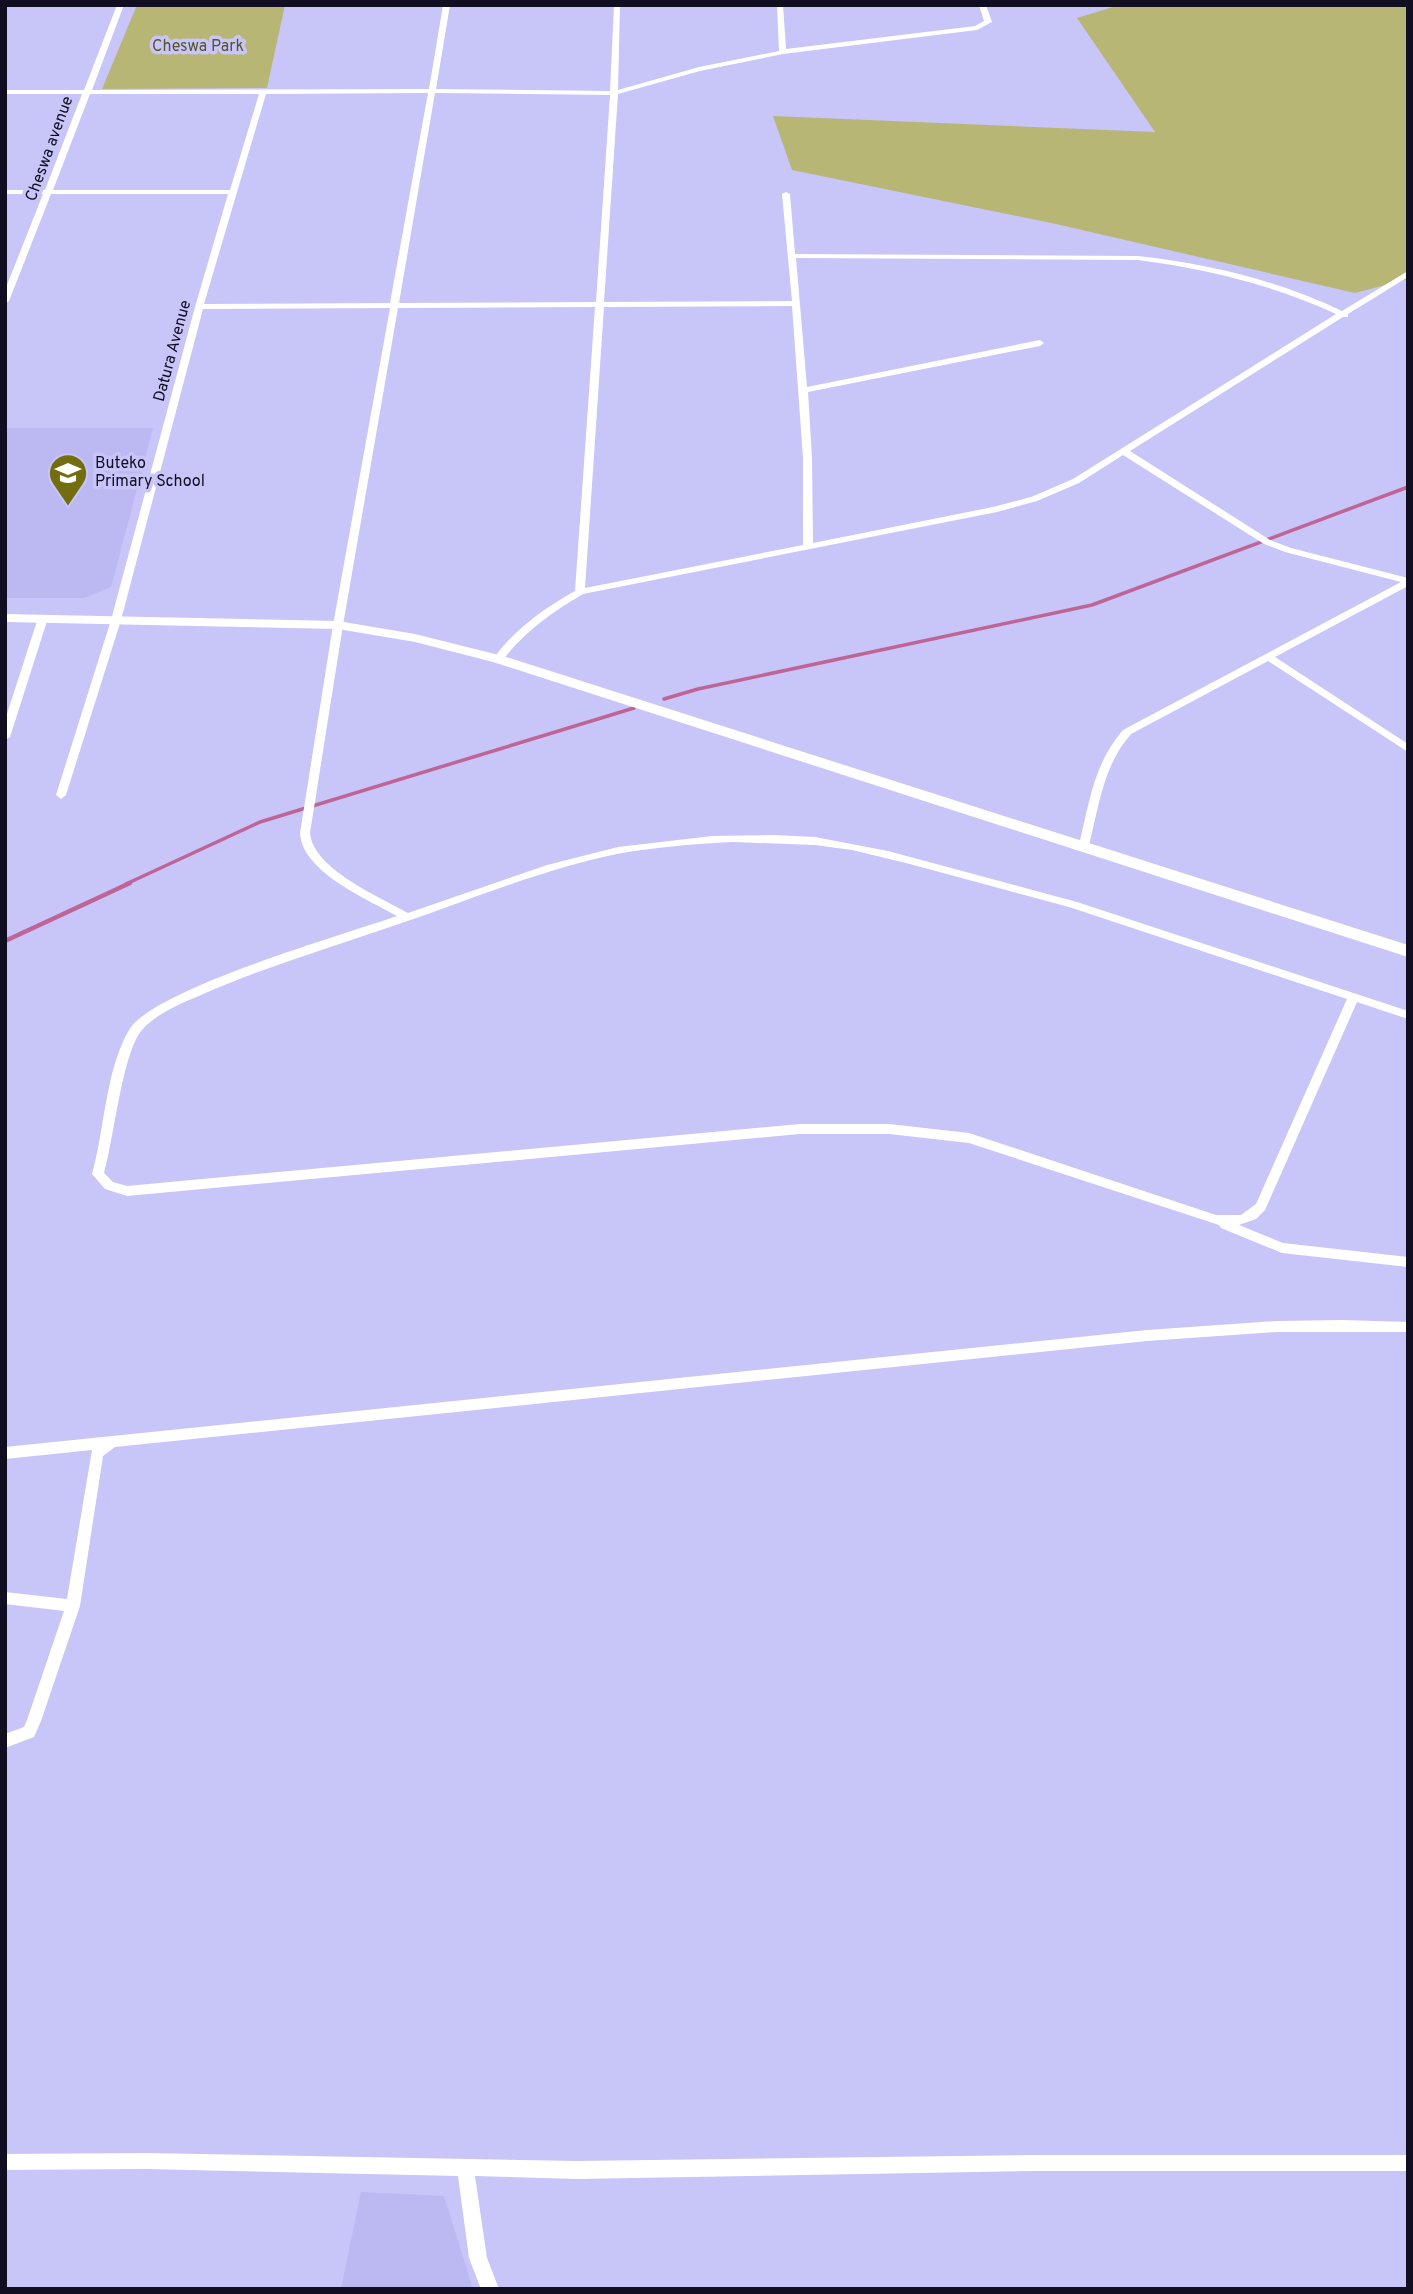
<svg xmlns="http://www.w3.org/2000/svg" width="1413" height="2294" font-family="Overpass,sans-serif">
<style>
.built{fill:#bcb8f1}
.green{fill:#b7b675}
.lines{fill:none;stroke-linecap:round;stroke-linejoin:round}
.stream-far1{stroke:#bf6496;stroke-width:3.5}
.stream{stroke:#bf6496;stroke-width:4.5}
.minor{fill:#fff;fill-rule:evenodd}
.secondary{fill:#fff;fill-rule:evenodd}
.labels{text-anchor:middle;dominant-baseline:central;stroke-width:7;stroke-linejoin:round;paint-order:stroke}
.far-park-label{font-size:16px;fill:#555428;stroke:#c8c5f9}
.far-street-label{font-size:16px;fill:#100e20;stroke:#c8c5f9}
.far-poi-label{font-size:16px;fill:#100e20;stroke:#c8c5f9;text-anchor:start}
</style>
<rect width="100%" height="100%" fill="#c8c5f9"/>
<g class="built">
<polygon points="5,428 153,428 111,587 84,598 5,598"/>
<polygon points="361,2192 444,2196 473,2289 341,2289"/>
</g>
<g class="green">
<polygon points="137,5 285,5 267,88 102,89"/>
<polygon points="1120,5 1408,5 1408,279 1355,293 1056,224 792,170 773,116 1155,132 1077,18"/>
</g>
<g class="lines">
<g class="stream-far1">
<polyline points="664,699 698,689 1092,605 1408,487"/>
<polyline points="126,884 260,822 634,708"/>
</g>
<polyline class="stream" points="5,941 130,883"/>
<g class="minor">
<path d="M117 5H124L92 90 429 89 443 5H450L436 89 610 91 614 5H620L618 90 699 67 779 51 777 5H783L786 49 975 26 984 21 979 5H986L992 22 977 30 783 54 700 71 618 94 604 302 792 301 782 194 786 192 790 194 795 254 1138 256C1209 264 1277 280 1342 311L1408 271V277L1348 314V317H1343L1130 451 1270 540 1291 548 1408 578V586L1275 657 1408 744V752L1268 661 1131 734C1103 766 1099 806 1089 845L1088 848H1080L1079 845C1089 803 1094 763 1123 730L1401 582 1285 552 1264 544 1123 455 1079 483 1037 501 997 512 583 594C551 613 524 632 502 661H494L493 659C515 629 543 609 575 591L595 307 398 308 343 625 310 833C313 869 380 897 408 913L547 865 618 847 712 836 774 835 815 837 888 851 1077 902 1408 1011V1019L1357 1002 1265 1210 1256 1219 1239 1225 1283 1243 1408 1257V1267L1282 1253 1221 1228 1219 1225 969 1143 889 1134H800L127 1196 105 1189 92 1174C105 1128 105 1072 129 1030 153 989 346 934 397 916 367 899 302 872 300 833L333 625 390 308 203 309 121 620 66 795 61 799 56 795 111 620 195 307 228 194H51L9 301 5 303V290L43 194H5V190H45L82 94H5V90H84ZM428 93 390 303 204 304 266 94ZM435 93 610 95 596 302 399 303ZM90 94H259L230 190H53ZM796 258 1138 260C1207 269 1273 285 1336 314L1073 479 1031 497 993 507 813 543 812 458 808 392 1040 346 1044 343 1040 340 807 387ZM792 306 803 458V545L585 588 604 307ZM733 842 815 845 852 850 906 863 1069 907 1347 999 1256 1204 1241 1215H1216L969 1133 889 1124H800L127 1186 113 1182 104 1173C114 1140 122 1053 142 1030 157 1013 180 1004 201 995 262 968 326 949 390 927 465 902 539 870 617 854 655 847 694 844 733 842Z"/>
<polygon points="43,615 48,618 10,737 5,740 5,720 38,618"/>
<polygon points="1343,1320 1408,1322 1408,1332 1277,1332 1147,1341 115,1447 103,1456 80,1606 41,1721 34,1737 5,1748 5,1734 24,1727 27,1720 64,1611 5,1604 5,1592 67,1599 92,1450 5,1459 5,1447 1147,1330 1277,1321"/>
<polygon points="145,2153 577,2161 1029,2155 1408,2155 1408,2171 1029,2171 577,2179 475,2176 487,2258 499,2289 481,2289 469,2258 458,2176 145,2169 5,2170 5,2154"/>
</g>
<polygon class="secondary" points="5,614 338,621 415,634 503,656 1408,945 1408,957 493,662 415,642 338,629 5,622"/>
</g>
<defs>
<g id="school-pin" transform="scale(2.0125)"><path d="M0 17L-7.5 6A9.5 9.5 0 1 1 7.5 6Z" fill="#726e0f" stroke="#c8c5f9"/><path d="M0-5L7-2L0 1L-7-2ZM-4 1L0 2.5L4 1V4Q0 6-4 4Z" fill="#fff"/></g>
</defs>
<g fill-rule="evenodd">
<use href="#school-pin" x="68" y="473"/>
</g>
<g class="labels">
<g class="far-park-label">
<text x="198" y="47">Cheswa Park</text>
</g>
<g class="far-street-label">
<text transform="translate(50 149) rotate(-70)">Cheswa avenue</text>
<text transform="translate(173 351) rotate(-75)">Datura Avenue</text>
</g>
<g class="far-poi-label">
<text x="95" y="464">Buteko<tspan x="95" dy="18">Primary School</tspan></text>
</g>
</g>
<rect width="1413" height="2294" fill="none" stroke="#100e20" stroke-width="14"/>
</svg>
